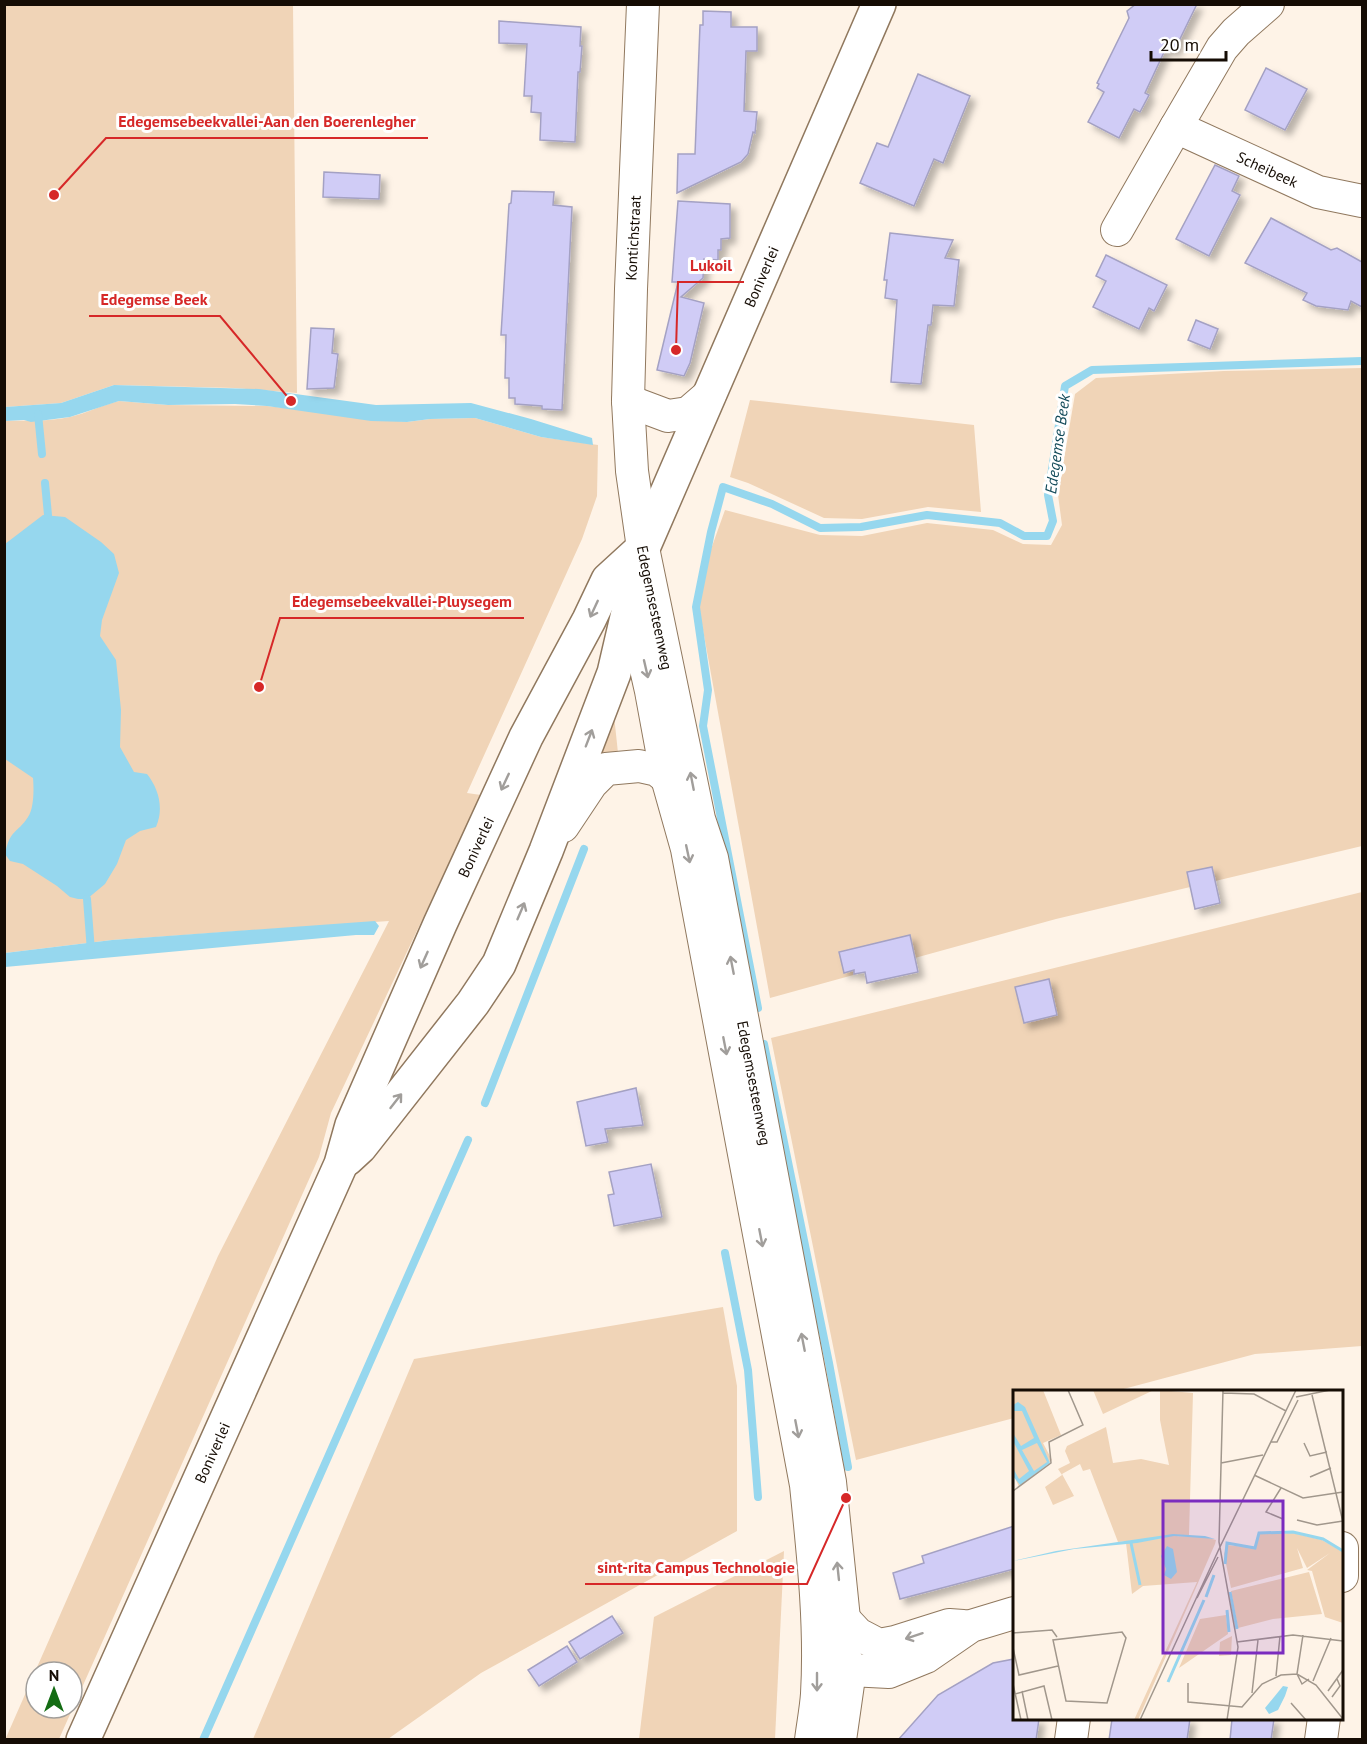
<svg xmlns="http://www.w3.org/2000/svg" width="1367" height="1744" font-family="'PT Sans',sans-serif">
<style>
.green{fill:#f0d4b7;fill-rule:evenodd}
.water{fill:#96d7ee}
.lines{fill:none;stroke-linecap:round;stroke-linejoin:round}
.stream{stroke:#96d7ee;stroke-width:8}
.building{fill:#d0ccf6;stroke:#a4a1c3;stroke-width:1.5;filter:url(#shadow)}
.minor-casing{stroke:#90785e;stroke-width:34}
.major-casing{stroke:#90785e;stroke-width:36}
.highway-casing{stroke:#90785e;stroke-width:36}
.minor{stroke:#fff;stroke-width:32}
.major{stroke:#fff;stroke-width:33}
.highway{stroke:#fff;stroke-width:33}
.oneway{stroke:#a19e9b}
.labels{text-anchor:middle;dominant-baseline:central;stroke-width:6;stroke-linejoin:round;paint-order:stroke}
.street-label{font-size:15px;fill:#150c04;stroke:#fff}
.water-label{font-size:16px;font-style:italic;fill:#134b5a;stroke:#fff}
.inset-river{fill:none;stroke:#96d7ee;stroke-width:3}
.inset-road{fill:none;stroke:#a1978c;stroke-width:1.5}
.view{fill:#7b2cbf;fill-opacity:0.15;stroke:#7b2cbf;stroke-width:3}
.inset-edge{fill:none;stroke:#150c04;stroke-width:3}
.leader{fill:none;stroke:#d62828;stroke-width:2}
.callout-dot{fill:#d62828;stroke:#fff;stroke-width:2}
.callout-label{font-size:16px;text-anchor:middle;font-weight:bold;fill:#d62828;stroke:#fff;stroke-width:6;stroke-linejoin:round;paint-order:stroke}
</style>
<defs>
<filter id="shadow"><feDropShadow dx="5.5" dy="5.5" stdDeviation="3" flood-color="#0004"/></filter>
</defs>
<rect width="100%" height="100%" fill="#fef3e7"/>
<g class="green">
<polygon points="5,5 293,5 297,393 235,388 114,385 61,403 5,407"/>
<polygon points="1362,368 1362,846 1056,919 770,998 699,608 705,566 725,510 820,535 862,536 927,523 993,530 1023,544 1051,545 1062,525 1058,495 1075,394 1096,378 1224,371"/>
<polygon points="750,400 974,425 981,512 928,507 862,519 824,518 748,483 730,477"/>
<path d="M119 401 168 405 267 406 407 422 430 419 475 418 541 437 598 445 597 496 582 539 467 793 481 795 331 1113 319 1157 59 1739 5 1740 218 1256 389 921 112 940 5 953V421C26 420 48 422 70 417 87 413 102 405 119 401ZM36 1672H72V1708H36Z"/>
<polygon points="613,706 618,753 600,759 595,748"/>
<polygon points="1362,892 1362,1346 1255,1354 1116,1391 1014,1392 1014,1418 856,1460 771,1038"/>
<polygon points="723,1307 737,1386 737,1531 481,1673 388,1739 253,1739 414,1359"/>
<polygon points="784,1551 775,1739 639,1739 654,1617"/>
</g>
<g class="water">
<polygon points="114,385 259,389 376,405 471,403 531,419 592,438 593,445 541,437 475,418 430,419 407,422 371,421 267,406 235,404 168,405 119,401 70,417 31,422 24,420 5,421 5,407 61,403"/>
<path d="M43 515 65 517 101 542 114 554 119 573 102 620 100 636 116 660 121 710 120 747 134 772 147 774C159 789 164 809 156 827L140 831 126 840 117 864 105 884 87 899H78L70 897 57 886 23 864 10 861 5 854C10 829 17 834 28 817 34 808 34 789 33 778L5 759V544Z"/>
<polygon points="375,921 379,926 374,935 356,935 5,967 5,953 112,940"/>
</g>
<g class="lines">
<g class="stream">
<polyline points="38,414 42,454"/>
<polyline points="45,483 48,515"/>
<polyline points="87,899 91,951"/>
<polyline points="758,1008 703,726 708,690 696,607 711,532 723,487 772,504 820,528 861,527 927,515 1000,523 1024,536 1047,536 1053,521 1048,495 1065,386 1092,370 1362,361"/>
<polyline points="764,1044 829,1363 848,1467"/>
<polyline points="485,1103 584,849"/>
<polyline points="725,1253 748,1370 758,1497"/>
<polyline points="203,1740 468,1140"/>
</g>
</g>
<g class="building">
<polygon points="1136,4 1197,4 1174,51 1166,48 1145,93 1149,95 1140,112 1134,109 1119,138 1088,122 1104,92 1097,88 1099,84 1097,83 1129,18 1127,11"/>
<polygon points="703,11 731,12 731,27 757,27 757,51 746,51 744,111 757,112 755,133 753,132 748,154 741,162 677,193 678,154 695,154 700,25 703,25"/>
<polygon points="499,21 581,27 580,46 582,46 580,72 578,72 575,142 540,140 541,113 531,112 532,96 524,96 527,44 499,43"/>
<polygon points="1266,68 1307,89 1285,130 1245,110"/>
<polygon points="918,74 970,96 943,163 934,159 914,206 860,183 877,143 888,147"/>
<polygon points="1215,165 1239,176 1232,191 1240,195 1209,256 1176,239"/>
<polygon points="324,172 380,175 379,199 323,197"/>
<polygon points="512,191 554,192 553,205 572,207 562,410 542,409 542,406 515,404 515,398 509,398 509,378 505,378 506,335 501,335 509,204 511,203"/>
<polygon points="678,201 730,204 730,238 721,239 721,250 718,250 718,260 704,259 703,278 681,297 704,303 690,363 684,376 657,370 678,282 672,282"/>
<polygon points="1271,218 1331,250 1337,248 1362,262 1362,307 1351,301 1348,310 1316,306 1303,300 1307,293 1245,263"/>
<polygon points="890,233 953,240 945,258 959,260 954,306 933,305 931,325 928,325 921,384 891,382 897,300 885,298 887,280 884,280"/>
<polygon points="1106,255 1167,285 1154,311 1149,308 1139,329 1093,307 1106,281 1096,276"/>
<polygon points="1196,320 1218,329 1210,349 1188,340"/>
<polygon points="311,328 334,329 332,353 338,354 334,388 307,389"/>
<polygon points="1212,867 1220,903 1195,909 1187,872"/>
<polygon points="910,935 918,972 867,983 865,972 854,974 854,970 844,973 839,952"/>
<polygon points="1049,979 1057,1015 1024,1023 1015,987"/>
<polygon points="636,1088 643,1125 605,1129 608,1142 586,1146 577,1102"/>
<polygon points="651,1164 662,1217 614,1226 608,1195 614,1194 609,1172"/>
<polygon points="1014,1526 1014,1569 900,1599 893,1573 924,1563 922,1556"/>
<polygon points="612,1616 623,1633 580,1659 569,1642"/>
<polygon points="567,1646 577,1662 539,1686 528,1670"/>
<polygon points="1014,1659 1014,1719 1039,1719 1036,1740 898,1740 938,1695 993,1663"/>
<polygon points="1112,1719 1190,1719 1187,1740 1109,1740"/>
<polygon points="1232,1719 1274,1719 1271,1740 1230,1740"/>
</g>
<g class="lines">
<g class="minor-casing">
<g id="minor">
<path id="s1" d="M643 4 631 289 628 401 632 471 643 548 699 819 712 858 830 1482 844 1619V1654L850 1670 840 1740"/>
<path id="s2" d="M1268 4 1236 32 1222 48 1176 127 1318 192 1362 201"/>
<polyline points="1117,230 1176,127"/>
<polyline points="628,401 668,416 688,413 710,394"/>
<path d="M640 597 639 638 651 691 667 778 687 849 806 1485C813 1554 821 1624 817 1694 816 1709 813 1724 811 1740"/>
<polyline points="563,826 591,784 606,769 639,766 657,770 667,778"/>
<polyline points="1342,1576 1342,1548"/>
<polyline points="844,1619 858,1634 879,1645 895,1642 949,1625 963,1626"/>
<polyline points="832,1658 850,1670 889,1672 926,1657 971,1626 1014,1613"/>
<polyline points="1071,1740 1074,1718"/>
<polyline points="1321,1740 1324,1718"/>
</g>
</g>
<g class="major-casing">
<g id="major">
<path id="s3" d="M643 548 879 4"/>
</g>
</g>
<g class="highway-casing">
<g id="highway">
<polyline points="347,1159 360,1147 473,1003 499,964 546,851 614,673 643,548"/>
<path id="s4" d="M83 1740 341 1164 352 1125 440 924 526 737 589 620 608 580 643 548"/>
</g>
</g>
<use href="#minor" class="minor"/>
<use href="#major" class="major"/>
<use href="#highway" class="highway"/>
</g>
<defs><path id="oneway-shaft" d="M-6 0H5M1.5-3L5.5 0L1.5 3" fill="none" stroke-width="1.6" stroke-linecap="round" stroke-linejoin="round" transform="scale(1.5)"/></defs>
<g class="oneway">
<use href="#oneway-shaft" transform="translate(594 609) rotate(115)"/>
<use href="#oneway-shaft" transform="translate(646 669) rotate(77)"/>
<use href="#oneway-shaft" transform="translate(589 738) rotate(-69)"/>
<use href="#oneway-shaft" transform="translate(692 781) rotate(-101)"/>
<use href="#oneway-shaft" transform="translate(505 782) rotate(115)"/>
<use href="#oneway-shaft" transform="translate(688 854) rotate(78)"/>
<use href="#oneway-shaft" transform="translate(521 911) rotate(-67)"/>
<use href="#oneway-shaft" transform="translate(424 960) rotate(114)"/>
<use href="#oneway-shaft" transform="translate(732 965) rotate(-101)"/>
<use href="#oneway-shaft" transform="translate(725 1046) rotate(79)"/>
<use href="#oneway-shaft" transform="translate(396 1101) rotate(-52)"/>
<use href="#oneway-shaft" transform="translate(761 1238) rotate(79)"/>
<use href="#oneway-shaft" transform="translate(803 1342) rotate(-101)"/>
<use href="#oneway-shaft" transform="translate(797 1429) rotate(79)"/>
<use href="#oneway-shaft" transform="translate(838 1571) rotate(-96)"/>
<use href="#oneway-shaft" transform="translate(914 1636) rotate(162)"/>
<use href="#oneway-shaft" transform="translate(817 1682) rotate(90)"/>
</g>
<g class="labels">
<g class="street-label">
<text stroke="none"><textPath href="#s2" startOffset="256">Scheibeek</textPath></text>
<text transform="translate(633 238) rotate(-87)">Kontichstraat</text>
<text stroke="none"><textPath href="#s3" startOffset="296">Boniverlei</textPath></text>
<text stroke="none"><textPath href="#s1" startOffset="606">Edegemsesteenweg</textPath></text>
<text stroke="none"><textPath href="#s4" startOffset="976">Boniverlei</textPath></text>
<text stroke="none"><textPath href="#s1" startOffset="1092">Edegemsesteenweg</textPath></text>
<text stroke="none"><textPath href="#s4" startOffset="315">Boniverlei</textPath></text>
</g>
<g class="water-label">
<text transform="translate(1057 444) rotate(-82)">Edegemse Beek</text>
</g>
</g>
<g transform="translate(1013 1390)">
<rect width="330" height="330" fill="#fef3e7"/>
<path d="M0 0H30L48 45 30 53 39 70 6 97 0 83ZM80 0H141L90 24ZM147 0 180 3 176 145 105 152 77 79 70 81 67 74 49 84 61 106 40 115 32 97 49 85 45 79 57 73 52 61 54 56 93 37 100 73 128 69 156 75 147 30ZM280 143 309 150 330 162V233L312 227 299 181 294 180 317 163 294 178 284 158 290 178 218 198 211 164 214 155 242 158 246 144ZM161 146 192 147 203 150 202 154 125 330H121L184 192 130 196 119 204 113 153ZM296 182 309 224 260 229 225 238 218 201ZM213 225 215 244 166 278 187 229ZM219 246 218 265 206 266 207 252Z" fill="#f0d4b7"/>
<path d="M5 12 12 17 37 73 7 95 0 86V78L6 89 16 81 0 51V43L8 56 21 48 9 21H0V15ZM24 53 34 72 21 81 9 60ZM160 144 192 146 202 149 161 146 124 153 61 159 0 171 43 161ZM154 156 160 159 164 182 158 189 151 185 153 179 148 166ZM270 296 275 297 272 306 265 320 256 324 252 318Z" fill="#96d7ee" fill-rule="evenodd"/>
<path class="inset-river" d="M118 153 127 195M212 174 214 153 242 158 246 143 280 142 310 149 330 161M217 202 224 239M193 207 201 185M214 220 216 242M155 292 191 210"/>
<path class="inset-road" d="M210 0 206 152 225 257 214 330M210 3 241 4 273 21M299 5 330 132M283 7 317 0M258 52H264L285 10M291 53 297 66 314 62M208 73 250 65M241 85 290 108 330 102M297 87 318 78M268 98 253 122 270 129M0 101 38 73 36 52 70 35 55 0M284 130 304 135 330 131M206 159 283 0M184 208 205 167M109 242 113 248 94 313 53 311 40 250ZM0 243 39 240 44 247M290 245 284 284 289 294 296 289M224 252 280 245 330 251M0 258 6 285 45 276M263 286 267 246M300 291 318 248M175 293V312L229 317 249 294 268 285 284 284 303 295 330 329M0 294 8 330M9 301 15 330M315 301 330 280M239 303 245 250M2 304 31 296 39 330M319 307 327 296 324 289M278 313 293 330M127 330 206 159"/>
<path class="view" d="M150 111H270V263H150Z"/>
<rect width="330" height="330" class="inset-edge"/>
</g>
<path class="leader" d="M54 195L106 138H428M676 350L678 282H744M291 401L220 316H89M259 687L280 618H524M846 1498L807 1584H585"/>
<g class="callout-dot">
<circle cx="54" cy="195" r="6"/>
<circle cx="676" cy="350" r="6"/>
<circle cx="291" cy="401" r="6"/>
<circle cx="259" cy="687" r="6"/>
<circle cx="846" cy="1498" r="6"/>
</g>
<g class="callout-label">
<text x="267" y="127">Edegemsebeekvallei-Aan den Boerenlegher</text>
<text x="711" y="271">Lukoil</text>
<text x="154" y="305">Edegemse Beek</text>
<text x="402" y="607">Edegemsebeekvallei-Pluysegem</text>
<text x="696" y="1573">sint-rita Campus Technologie</text>
</g>
<rect width="1367" height="1744" fill="none" stroke="#150c04" stroke-width="12"/>
<g transform="translate(54 1690)"><circle r="28" fill="#ffffff" stroke="#a19e9b" stroke-width="1.5"/>
<path d="M0-4.5L10 22L0 15L-10 22Z" fill="#146c14"/>
<text y="-9" font-size="16" font-weight="bold" text-anchor="middle" fill="#150c04">N</text>
</g>
<path d="M1151 51v9h75v-9" fill="none" stroke="#150c04" stroke-width="3"/>
<text x="1160" y="51" font-size="18" fill="#150c04" stroke="#ffffff" stroke-width="4.5" paint-order="stroke">20 m</text>
</svg>
